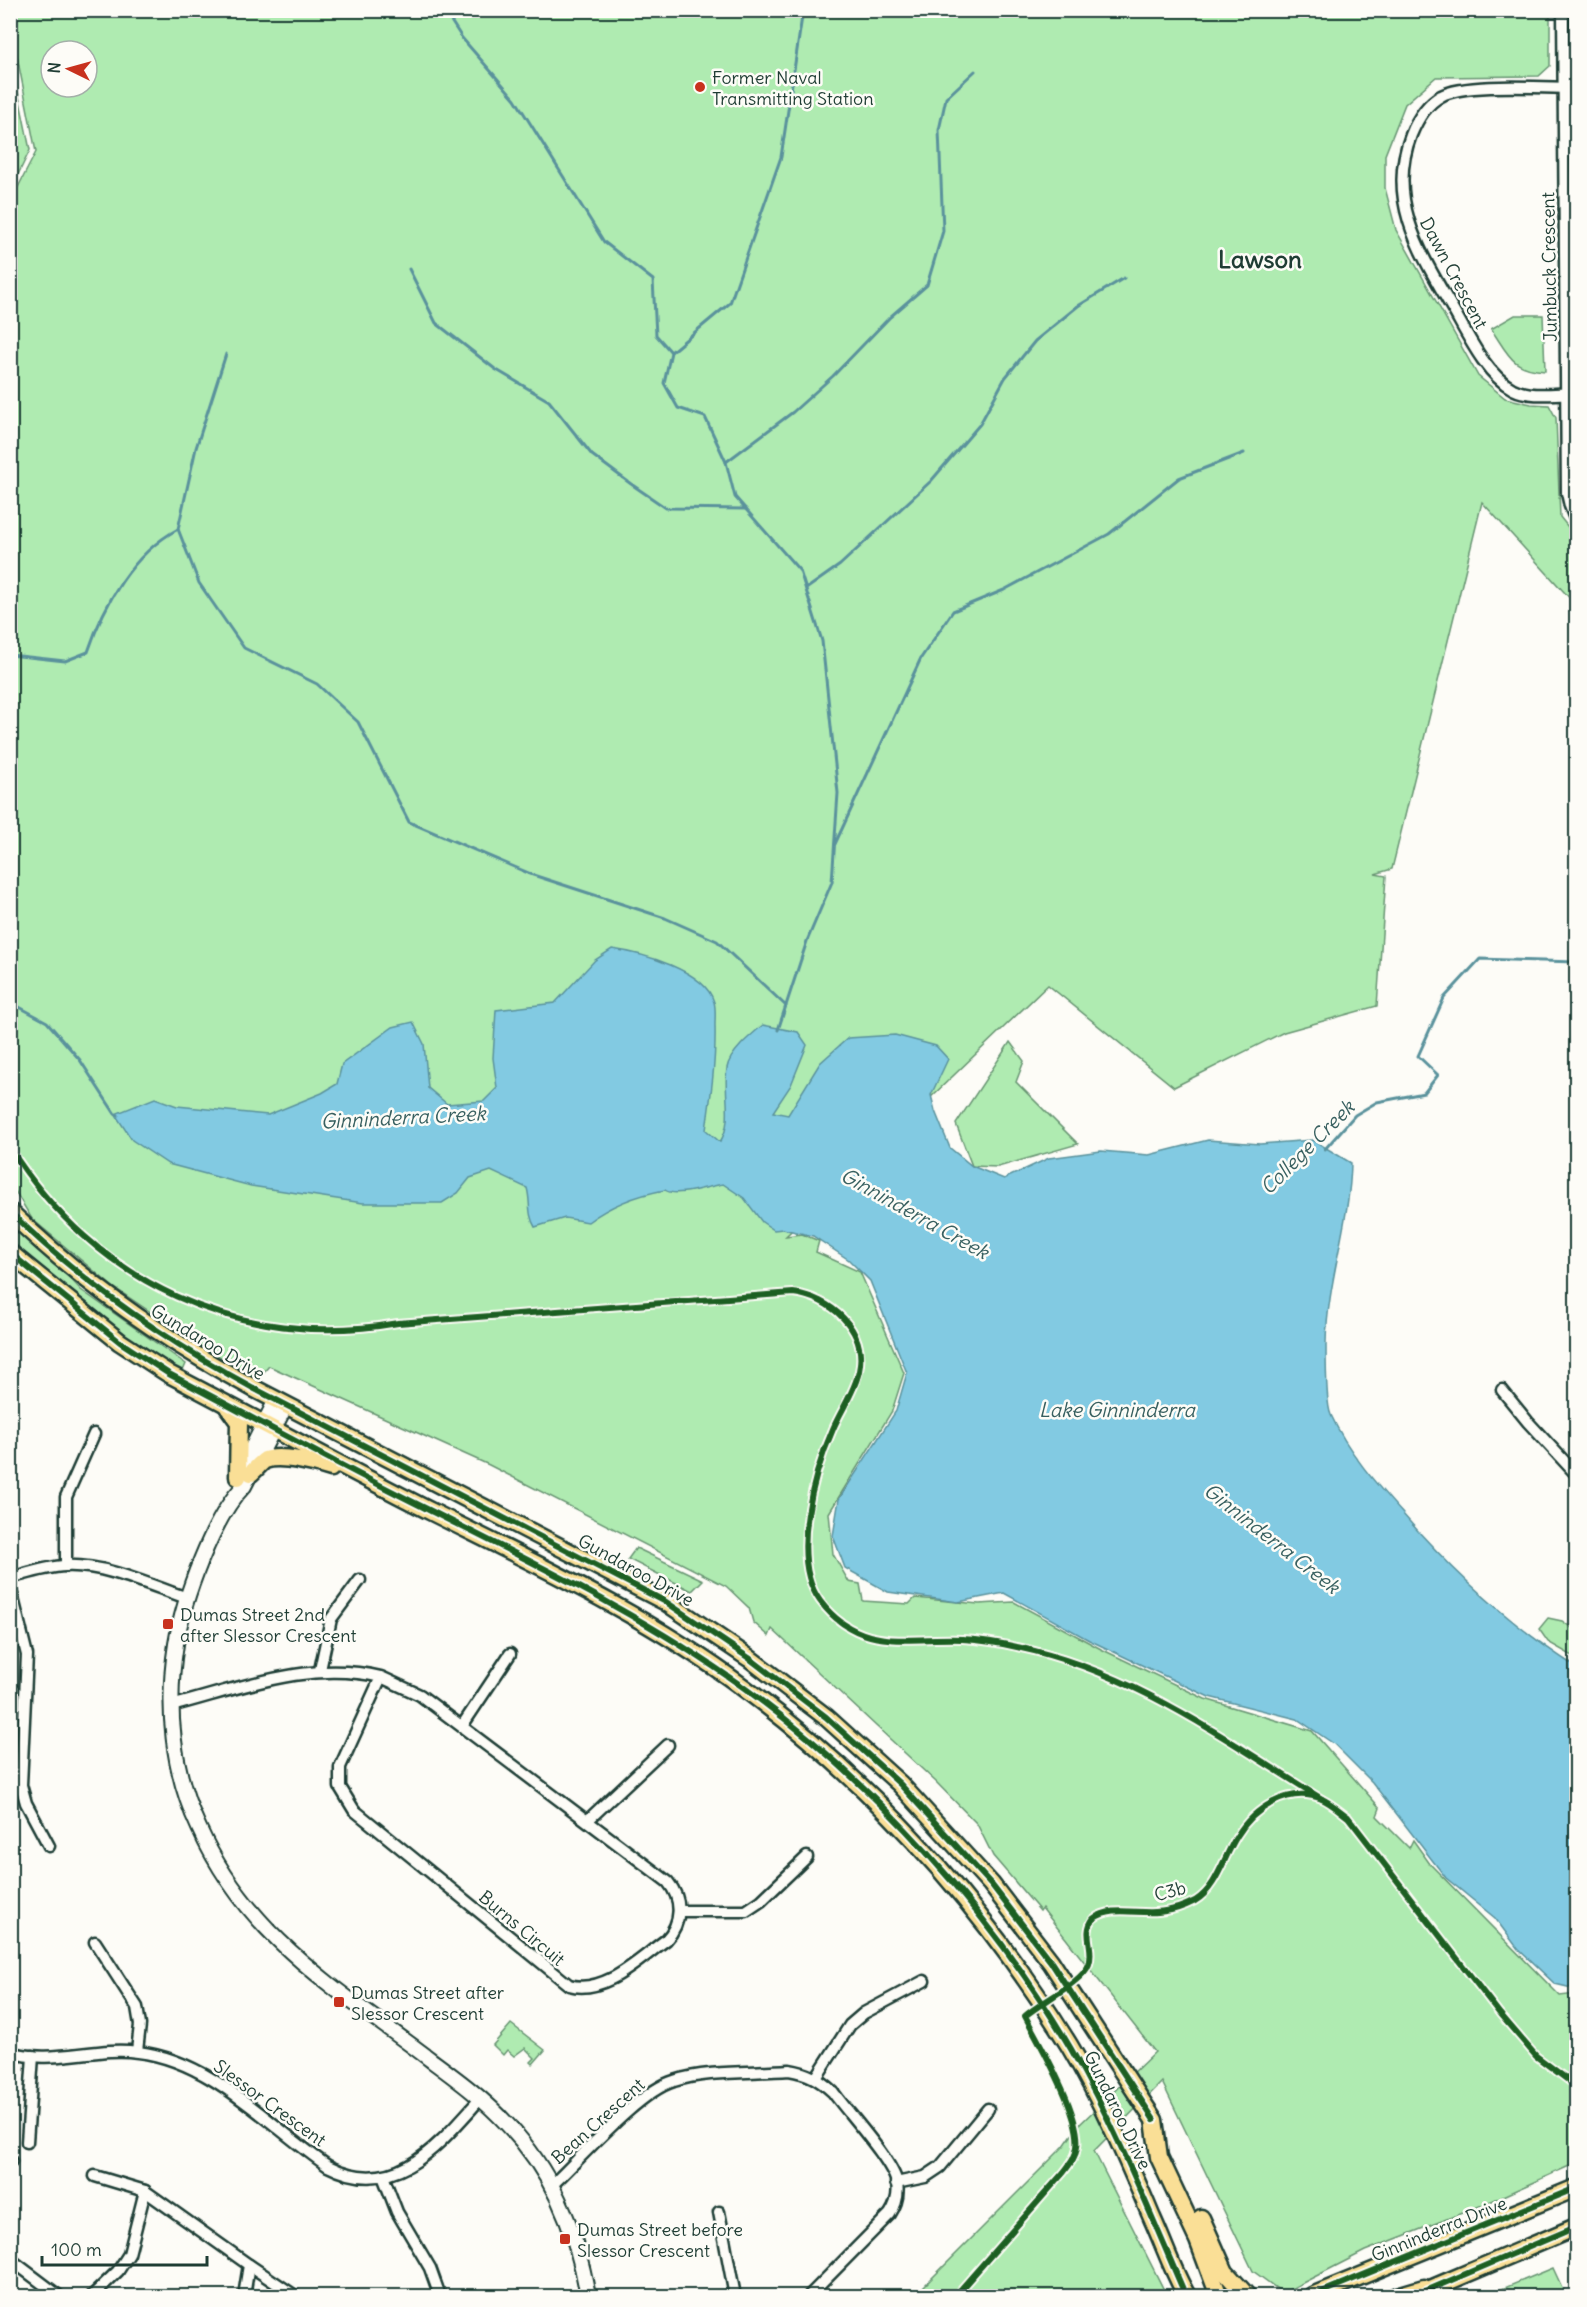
<svg xmlns="http://www.w3.org/2000/svg" width="1587" height="2307" font-family="Delius,sans-serif">
<style>
.green{fill:#afebb1;stroke:#679472;stroke-width:1.5;fill-rule:evenodd}
.water{fill:#82cae2;stroke:#5a929c;stroke-width:1.5}
.lines{fill:none;stroke-linecap:round;stroke-linejoin:round}
.stream{stroke:#5a929c;stroke-width:3}
.minor-casing{stroke:#1f3d34;stroke-width:15}
.tertiary-casing{stroke:#1f3d34;stroke-width:18}
.primary-casing{stroke:#1f3d34;stroke-width:21}
.minor{stroke:#fdfcf7;stroke-width:10}
.tertiary{stroke:#fdfcf7;stroke-width:14}
.primary{stroke:#fadf96;stroke-width:16}
.cycleway-casing{stroke:#fdfcf7;stroke-width:10}
.cycleway{stroke:#1b5e20;stroke-width:6}
.poi-dot{fill:#c8321e;stroke:#fdfcf7;stroke-width:2}
.labels{text-anchor:middle;dominant-baseline:central;stroke-width:5;stroke-linejoin:round;paint-order:stroke}
.poi-label{font-size:18px;fill:#1f3d34;stroke:#fdfcf7;text-anchor:start}
.street-label{font-size:18px;fill:#1f3d34;stroke:#fdfcf7}
.water-label{font-size:20px;font-style:italic;fill:#386060;stroke:#fdfcf7}
.district-label{font-size:24px;font-weight:bold;fill:#1f3d34;stroke:#fdfcf7}
</style>
<rect width="100%" height="100%" fill="#fdfcf7"/>
<filter id="ink" filterUnits="userSpaceOnUse"><feTurbulence type="fractalNoise" baseFrequency=".0167" numOctaves="2"/><feDisplacementMap in="SourceGraphic" scale="12" xChannelSelector="R" yChannelSelector="G"/><feConvolveMatrix kernelMatrix="1 2 1 2 8 2 1 2 1" color-interpolation-filters="sRGB"/></filter>
<g filter="url(#ink)">
<g class="green">
<path d="M11 11H1550V66L1539 76 1436 77 1405 104 1385 155V188L1396 230 1478 376 1505 398 1531 404 1549 405 1556 418 1560 517 1576 537V605L1482 502 1392 869 1375 874 1386 876 1377 1006 1284 1032 1174 1087 1048 985 786 1236 802 1234 819 1241 816 1252 860 1272 904 1373 892 1411 829 1513 833 1554 849 1582 860 1584 863 1601 909 1604 915 1598 979 1604 1014 1602 1101 1649 1205 1699 1312 1731 1380 1808 1377 1816 1409 1848 1413 1840 1430 1864 1560 1996 1576 1994V2163L1485 2204 1365 2251 1283 2293 1253 2271 1162 2082 1094 2151 1167 2296H914L1064 2146 1078 2126 1155 2052 1042 1908 1040 1911 993 1856 977 1824 936 1782 772 1629 769 1636 753 1622 749 1608 726 1586 489 1465 269 1366 259 1378 204 1348 112 1286 32 1219 10 1183V745L16 741 10 739V203L36 152 11 26ZM51 51H87V87H51Z"/>
<polygon points="10,53 30,150 11,189 10,189"/>
<path d="M1515 315H1543L1545 371C1511 369 1509 355 1491 329Z"/>
<polygon points="1010,1042 1024,1061 1016,1082 1078,1144 998,1167 972,1166 956,1124"/>
<path d="M10 1221 48 1255 81 1290 186 1364 182 1373C121 1333 64 1292 11 1242Z"/>
<polygon points="636,1548 703,1580 692,1591 628,1559"/>
<polygon points="1548,1618 1562,1621 1576,1631 1576,1658 1548,1642 1539,1629"/>
<polygon points="511,2024 545,2050 533,2064 531,2062 535,2058 525,2048 514,2056 507,2050 503,2055 493,2045"/>
<polygon points="1553,2268 1566,2296 1485,2296"/>
</g>
<path class="water" d="M612 949C641 953 705 970 714 1002 716 1008 715 1018 715 1025 716 1060 711 1095 706 1130L720 1142C734 1120 723 1093 727 1068 730 1052 751 1035 763 1025L798 1032 807 1045 791 1085 773 1112 788 1115 820 1063 848 1038 895 1035 936 1046 948 1059 931 1095 935 1111 950 1148 972 1166 1004 1179 1049 1158 1101 1151 1149 1155 1208 1140 1260 1144 1313 1140 1351 1163C1350 1222 1327 1282 1326 1343 1326 1356 1326 1405 1331 1415 1348 1452 1376 1484 1403 1514 1454 1573 1510 1625 1576 1667V1989L1555 1984 1518 1949 1495 1918 1446 1878 1372 1782 1334 1744 1297 1719 1209 1697 1089 1640 1004 1593 958 1602 888 1592 845 1568 833 1536 839 1499 896 1411 907 1373 870 1281 849 1260 813 1236 783 1229 774 1230 762 1222 744 1198 723 1184C708 1186 677 1198 665 1190 637 1195 611 1205 588 1222L565 1218 535 1227C527 1214 531 1202 527 1188L491 1171 470 1178 458 1193 442 1203H363L251 1186 168 1164 132 1140 115 1114 155 1098 177 1106 268 1115 322 1093 337 1084 342 1064 393 1027 413 1022 424 1044 428 1088 447 1104 484 1101 497 1088 493 1058 496 1010 555 1003 595 960Z"/>
<g class="lines">
<g class="stream">
<polyline points="444,10 462,38 515,99 604,242 653,280 656,335 671,352 664,383 678,408 705,417 726,462 735,497 800,571 822,641 838,793 832,882 807,941 778,1030"/>
<polyline points="409,269 436,323 495,369 549,401 592,455 631,484 666,508 746,509"/>
<polyline points="671,352 730,303 781,157 803,10"/>
<polyline points="226,354 196,448 178,529 199,583 244,648 317,684 358,722 409,822 533,875 665,918 717,941 786,1006"/>
<polyline points="726,462 793,412 833,376 890,317 927,285 943,231 939,130 946,98 975,71"/>
<polyline points="806,589 840,565 931,481 980,424 1005,378 1035,341 1078,306 1124,278"/>
<path d="M10 655 65 661 88 652C104 604 132 554 178 529"/>
<polyline points="835,844 921,658 953,611 1004,590 1109,534 1179,478 1244,453"/>
<polyline points="10,1002 47,1022 80,1060 115,1114 118,1115"/>
<polyline points="1325,1149 1355,1115 1377,1102 1424,1093 1438,1075 1418,1056 1444,998 1480,959 1576,962"/>
</g>
<g class="minor-casing">
<g id="minor">
<polyline points="1563,10 1567,493 1570,506 1576,521"/>
<path d="M1576 88C1546 88 1465 82 1441 96 1426 104 1417 120 1411 135 1385 202 1423 257 1455 313 1469 338 1487 375 1513 389 1531 398 1557 393 1576 393"/>
<polyline points="1502,1390 1528,1422 1576,1474"/>
<polyline points="66,1566 66,1497 94,1434"/>
<path d="M10 1578C29 1573 46 1567 65 1566 106 1564 149 1585 187 1598"/>
<polyline points="10,1586 27,1655 21,1785 26,1803 49,1846"/>
<polyline points="320,1670 331,1619 360,1580"/>
<path d="M171 1706C241 1688 308 1660 381 1677L340 1767V1787L354 1810 569 1985C605 1995 639 1959 666 1940 682 1923 683 1900 668 1882L420 1695 381 1677"/>
<polyline points="462,1726 510,1654"/>
<polyline points="588,1820 668,1745"/>
<polyline points="679,1911 746,1911 761,1901 807,1857"/>
<polyline points="95,1942 137,2007 140,2025 137,2051"/>
<path d="M10 2052C51 2065 96 2046 138 2052 213 2061 268 2125 328 2166 396 2201 439 2144 481 2098"/>
<polyline points="816,2078 850,2025 864,2013 924,1981"/>
<polyline points="27,2142 33,2056"/>
<polyline points="10,2161 11,2161"/>
<polyline points="95,2176 145,2191"/>
<polyline points="383,2176 397,2212 430,2268 440,2296"/>
<polyline points="896,2183 925,2177 940,2167 988,2109"/>
<path d="M552 2185C581 2158 639 2091 674 2081 707 2070 754 2073 789 2070 808 2073 819 2079 833 2092 848 2113 892 2160 897 2183 899 2195 896 2205 890 2214L809 2296"/>
<polyline points="719,2212 735,2296"/>
<polyline points="10,2259 59,2296"/>
<polyline points="249,2265 295,2296"/>
<polyline points="92,2296 118,2271 129,2254 145,2191 249,2265 244,2296"/>
</g>
</g>
<g class="tertiary-casing">
<g id="tertiary">
<path d="M286 1405 244 1486C213 1517 183 1600 176 1644 166 1706 172 1771 199 1828 249 1939 338 1989 431 2060 458 2080 484 2099 507 2124 552 2171 577 2233 588 2296"/>
<polyline points="239,1474 276,1400"/>
</g>
</g>
<g class="primary-casing">
<g id="primary">
<path d="M10 1212C83 1283 166 1341 255 1389L666 1602 749 1658 826 1717 900 1784 991 1884 1051 1962 1154 2120 1159 2157 1198 2240 1219 2296"/>
<path d="M10 1253 120 1342 169 1374C257 1420 345 1468 434 1513 540 1566 649 1617 744 1688 875 1785 984 1907 1069 2045 1102 2100 1127 2159 1152 2218 1164 2244 1173 2272 1187 2296"/>
<polyline points="228,1407 239,1422 238,1477"/>
<path d="M251 1473C255 1470 260 1463 265 1460 280 1454 316 1463 331 1468"/>
<polyline points="1201,2218 1225,2272 1247,2296"/>
<polyline points="1312,2296 1576,2188"/>
<polyline points="1397,2296 1424,2288"/>
<polyline points="1414,2296 1576,2227"/>
</g>
</g>
<use href="#minor" class="minor"/>
<use href="#tertiary" class="tertiary"/>
<use href="#primary" class="primary"/>
<g class="cycleway-casing">
<g id="cycleway">
<path d="M10 1148C95 1283 240 1351 398 1323L793 1293C830 1297 868 1330 859 1371 855 1391 841 1410 833 1429 814 1472 789 1559 820 1601 859 1653 907 1637 962 1639 980 1640 1000 1643 1017 1647 1132 1671 1223 1738 1322 1799"/>
<path d="M10 1212C83 1283 166 1341 255 1389L666 1602 749 1658 826 1717 900 1784 991 1884 1051 1962 1154 2120"/>
<path d="M10 1253 120 1342 169 1374C255 1419 340 1466 427 1509 535 1564 645 1616 743 1687 874 1782 989 1909 1071 2049 1116 2127 1149 2211 1185 2294"/>
<path d="M955 2296 1064 2172C1070 2164 1076 2157 1077 2147 1082 2116 1040 2044 1025 2016 1041 2002 1083 1982 1089 1964 1095 1949 1082 1934 1093 1919 1114 1904 1141 1916 1165 1911 1174 1910 1187 1905 1195 1901 1217 1888 1224 1856 1237 1836 1253 1809 1289 1785 1322 1799 1331 1803 1340 1811 1348 1817L1500 2014 1536 2056 1576 2086"/>
<polyline points="1312,2296 1576,2188"/>
<polyline points="1414,2296 1576,2227"/>
</g>
</g>
<use href="#cycleway" class="cycleway"/>
</g>
</g>
<g class="poi-dot">
<circle cx="700" cy="87" r="6"/>
<rect x="162" y="1618" width="12" height="12" rx="3"/>
<rect x="333" y="1996" width="12" height="12" rx="3"/>
<rect x="559" y="2233" width="12" height="12" rx="3"/>
</g>
<g class="labels">
<g class="poi-label">
<text x="712" y="77">Former Naval<tspan x="712" dy="21">Transmitting Station</tspan></text>
<text x="180" y="1614">Dumas Street 2nd<tspan x="180" dy="21">after Slessor Crescent</tspan></text>
<text x="351" y="1992">Dumas Street after<tspan x="351" dy="21">Slessor Crescent</tspan></text>
<text x="577" y="2229">Dumas Street before<tspan x="577" dy="21">Slessor Crescent</tspan></text>
</g>
<g class="street-label">
<text transform="translate(1549 267) rotate(-91)">Jumbuck Crescent</text>
<text transform="translate(1454 273) rotate(62)">Dawn Crescent</text>
<text transform="translate(208 1342) rotate(31)">Gundaroo Drive</text>
<text transform="translate(636 1570) rotate(29)">Gundaroo Drive</text>
<text transform="translate(1170 1891) rotate(-15)">C3b</text>
<text transform="translate(522 1928) rotate(40)">Burns Circuit</text>
<text transform="translate(270 2103) rotate(36)">Slessor Crescent</text>
<text transform="translate(1118 2110) rotate(64)">Gundaroo Drive</text>
<text transform="translate(598 2121) rotate(-42)">Bean Crescent</text>
<text transform="translate(1439 2229) rotate(-22)">Ginninderra Drive</text>
</g>
<g class="water-label">
<text transform="translate(403 1117) rotate(-3)">Ginninderra Creek</text>
<text transform="translate(1307 1147) rotate(-45)">College Creek</text>
<text transform="translate(915 1213) rotate(29)">Ginninderra Creek</text>
<text x="1117" y="1409">Lake Ginninderra</text>
<text transform="translate(1272 1538) rotate(38)">Ginninderra Creek</text>
</g>
<g class="district-label">
<text x="1260" y="259">Lawson</text>
</g>
</g>
<rect width="1587" height="2307" fill="none" stroke="#fdfcf7" stroke-width="36"/>
<rect x="18" y="18" width="1551" height="2271" fill="none" stroke="#1f3d34" stroke-width="2" filter="url(#ink)"/>
<g transform="translate(69 69) rotate(275)"><circle r="28" fill="#fdfcf7" stroke="#a4b0a9" stroke-width="1.5"/>
<path d="M0-4.5L10 22L0 15L-10 22Z" fill="#c8321e"/>
<text y="-9" font-size="16" font-weight="bold" text-anchor="middle" fill="#1f3d34">N</text>
</g>
<path d="M42 2256v9h165v-9" fill="none" stroke="#1f3d34" stroke-width="3"/>
<text x="51" y="2256" font-size="18" fill="#1f3d34" stroke="#fdfcf7" stroke-width="4.5" paint-order="stroke">100 m</text>
</svg>
